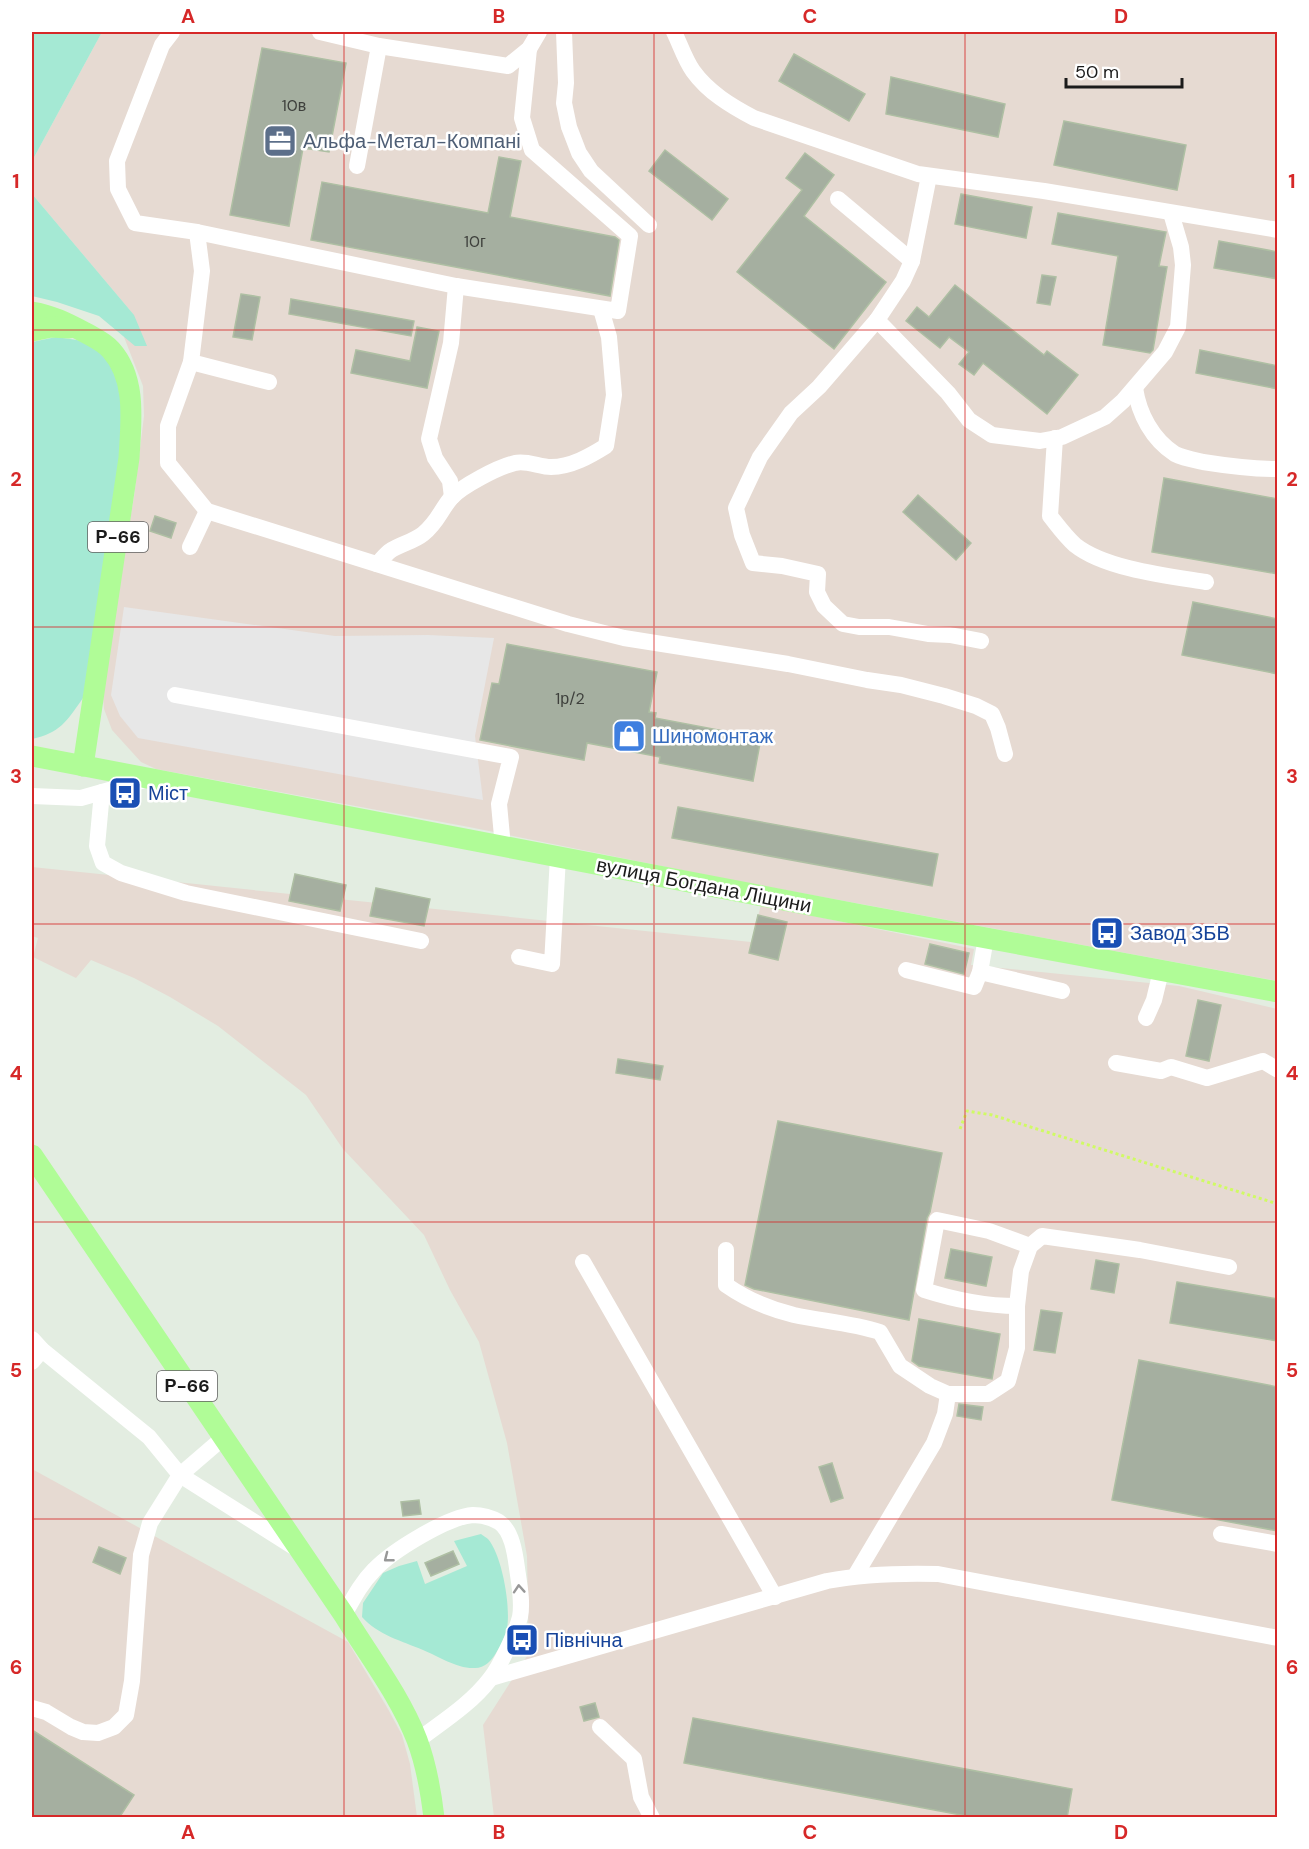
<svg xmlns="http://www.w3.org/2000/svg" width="1309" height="1849" font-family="'DM Sans',sans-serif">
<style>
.industrial{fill:#e6dad2}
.grass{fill:#a5e9d4}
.parking{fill:#e7e7e7}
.building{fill:#a5afa0;stroke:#aebfa3;stroke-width:1.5}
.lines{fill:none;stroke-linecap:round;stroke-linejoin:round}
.path{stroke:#d0fa65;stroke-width:3;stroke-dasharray:3 3;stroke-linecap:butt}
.minor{stroke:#fff;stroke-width:16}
.major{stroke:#b0fc97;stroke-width:21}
.oneway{stroke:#989898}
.grid{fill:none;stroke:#d62828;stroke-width:1.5;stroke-opacity:0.55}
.labels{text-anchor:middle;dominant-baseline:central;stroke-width:5;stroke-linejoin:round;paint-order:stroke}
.number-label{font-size:16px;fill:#3e403c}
.shield{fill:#fff;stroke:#5f5f5f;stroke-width:1.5}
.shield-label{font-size:18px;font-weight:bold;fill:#1b1b1b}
.service-label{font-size:20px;fill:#4e5e75;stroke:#fff;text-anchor:start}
.shop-label{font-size:20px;fill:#366cbe;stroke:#fff;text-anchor:start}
.transit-label{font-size:20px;fill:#164399;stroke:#fff;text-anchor:start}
.street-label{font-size:20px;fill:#1b1b1b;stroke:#fff}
.neatline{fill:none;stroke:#d62828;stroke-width:2}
.grid-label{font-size:20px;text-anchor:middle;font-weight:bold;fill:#d62828}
</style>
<rect width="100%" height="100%" fill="#e3ede1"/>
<g class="industrial">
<polygon points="102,32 1277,32 1277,981 731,880 469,827 156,769 141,762 112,730 104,709 102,683 134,497 144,416 143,386 124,337 120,313 133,314 32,194 32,161"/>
<polygon points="32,867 751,942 761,905 974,949 971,965 1179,986 1277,1009 1277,1817 494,1817 483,1725 529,1653 527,1556 507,1443 479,1342 450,1290 424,1235 343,1149 306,1095 218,1026 170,997 134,978 91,960 76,978 33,957 38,938 32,936"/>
<polygon points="32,1469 348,1642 388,1709 402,1735 410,1764 417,1817 32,1817"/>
</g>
<g class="grass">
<polygon points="32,32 102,32 32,161"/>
<polygon points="32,194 134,315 147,346 135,346 99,316 57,302 32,296"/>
<path d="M56 337 77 340 99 346 120 371 126 455 83 698C67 721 60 733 32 739V342Z"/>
<path d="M481 1534C483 1536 486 1537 488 1539 502 1555 511 1607 507 1628 505 1637 501 1645 496 1653 491 1661 485 1668 475 1668 457 1669 438 1656 423 1650 402 1641 378 1635 362 1617L363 1603 383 1573 399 1566 417 1561 425 1584 467 1566 454 1541Z"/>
</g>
<polygon class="parking" points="124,607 335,636 428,635 494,638 475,736 483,800 138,738 120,716 111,695"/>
<g class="building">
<polygon points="262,48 346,63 329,152 303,148 289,226 230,215"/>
<polygon points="794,54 865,94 849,121 779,81"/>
<polygon points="891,77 1005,104 998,137 886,114"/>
<polygon points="1064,121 1186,145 1177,190 1054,165"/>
<polygon points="665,150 728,199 712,220 649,171"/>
<polygon points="805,153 834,175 804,216 886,282 834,349 737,272 802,190 786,178"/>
<polygon points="499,157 521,161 510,217 615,237 619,240 610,296 311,240 322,182 488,213"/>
<polygon points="961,194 1032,207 1026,238 955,224"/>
<polygon points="1058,213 1166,232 1159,266 1167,267 1153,350 1150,353 1103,345 1118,256 1052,244"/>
<polygon points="1219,241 1278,252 1278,279 1214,268"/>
<polygon points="1042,275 1056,277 1050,305 1037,303"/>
<polygon points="955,285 1044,355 1047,351 1078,375 1047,414 983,363 974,375 959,364 969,352 949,337 940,348 906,321 917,307 929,317"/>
<polygon points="241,294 260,297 252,340 233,337"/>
<polygon points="291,299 414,321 411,336 289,314"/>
<polygon points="417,327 439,331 427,388 351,373 356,350 410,361"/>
<polygon points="1200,350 1278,366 1278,389 1196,373"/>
<polygon points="1164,478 1278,499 1278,574 1152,552"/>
<polygon points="918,495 971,543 956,560 903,512"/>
<polygon points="155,516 176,523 171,538 150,531"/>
<polygon points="1193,602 1278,619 1278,674 1182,655"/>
<polygon points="507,644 657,672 649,712 656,713 655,718 761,738 753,781 659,763 660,757 587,743 584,760 480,740 492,683 499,684"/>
<polygon points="678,807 938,854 932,886 672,838"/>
<polygon points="295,874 346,885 340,911 289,901"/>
<polygon points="376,888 430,899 424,926 370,916"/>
<polygon points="758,915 787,922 778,960 749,953"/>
<polygon points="930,944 969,953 964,974 925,964"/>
<polygon points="1198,1000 1221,1005 1209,1061 1186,1056"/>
<polygon points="618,1059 663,1066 660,1080 616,1073"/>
<polygon points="778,1121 942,1153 930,1212 927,1218 909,1320 754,1289 745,1285"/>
<polygon points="951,1249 992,1257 986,1286 945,1278"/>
<polygon points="1096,1260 1119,1264 1114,1293 1091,1289"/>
<polygon points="1177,1282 1278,1299 1278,1341 1170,1323"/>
<polygon points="1041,1310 1062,1313 1055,1353 1034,1350"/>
<polygon points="919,1319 1000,1334 992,1379 919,1366 912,1361"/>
<polygon points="1139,1360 1278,1387 1278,1531 1112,1500"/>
<polygon points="959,1404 983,1407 981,1420 957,1416"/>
<polygon points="832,1463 843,1498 831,1502 819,1467"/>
<polygon points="419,1500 421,1514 403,1516 401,1502"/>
<polygon points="99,1547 126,1558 120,1574 93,1562"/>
<polygon points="453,1551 459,1564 431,1576 425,1563"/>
<polygon points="595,1703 599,1717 584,1721 580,1707"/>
<polygon points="693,1718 1072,1789 1067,1818 977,1818 684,1763"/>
<polygon points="32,1730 134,1795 119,1818 32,1818"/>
</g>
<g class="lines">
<polyline class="path" points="960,1129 967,1111 992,1115 1278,1204"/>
<g class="minor">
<polyline points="172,32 162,45 117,161 118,189 135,223 197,232 456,286 618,311 630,236 532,150 522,118 529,49"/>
<polyline points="320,32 379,46 508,66 529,49 539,32"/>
<polyline points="564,32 566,83 564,103 569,127 579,153 591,171 649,225"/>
<path d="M674 32C680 44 685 60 693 71 708 92 731 106 754 118L918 174 1044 191 1278 230"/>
<polyline points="357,166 379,46"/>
<polyline points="929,176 912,261 903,281 877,320 948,393 969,420 992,435 1040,441 1062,437 1105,417 1123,401 1165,352 1178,327 1183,265 1181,247 1171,213"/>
<polyline points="838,199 912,261"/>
<polyline points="197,232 202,271 191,362 168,426 168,463 207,511 568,624 624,638 788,664 867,680 901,685 944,696 976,706 992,714 998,728 1005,754"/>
<polyline points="877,320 819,387 791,413 760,457 736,508 742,535 753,563 782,566 818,574 817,592 824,606 843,624 859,627 889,627 928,634 950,635 981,641"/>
<polyline points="191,362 269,382"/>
<path d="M1135 388C1139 414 1152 439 1175 454 1183 458 1194 460 1203 462 1228 466 1252 469 1278 469"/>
<path d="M1055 438 1050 516C1058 526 1065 536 1075 545 1105 569 1168 576 1206 582"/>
<polyline points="452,497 450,481 435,458 429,439 451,343 456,286"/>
<polyline points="190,547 207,511"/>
<path d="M377 564C381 560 386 554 390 551 400 544 413 542 423 534 438 522 440 511 451 498 462 486 498 467 515 463 526 460 540 467 551 467 571 467 590 456 606 446L614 395 609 337 601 309"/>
<polyline points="175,695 511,757 499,804 503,847"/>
<polyline points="102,792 97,846 103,863 121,873 186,893 421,941"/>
<polyline points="32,796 81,798 148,779"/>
<polyline points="519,957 552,964 558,857"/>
<polyline points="906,970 974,987 980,972 986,938"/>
<polyline points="980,972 1062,991"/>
<polyline points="1146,1018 1154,1000 1161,971"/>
<polyline points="1116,1063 1161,1071 1171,1067 1207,1078 1263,1061 1278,1070"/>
<path d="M726 1250V1285C746 1299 769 1309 794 1315 822 1321 852 1323 880 1332L900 1366 930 1386 948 1394"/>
<polyline points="583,1262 775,1597"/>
<path d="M1017 1306C985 1306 955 1300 924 1290L937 1220 989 1231 1030 1246"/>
<polyline points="32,1339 42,1350 149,1437 180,1475 297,1549"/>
<polyline points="32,1362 42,1350"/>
<polyline points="1221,1534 1278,1544"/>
<polyline points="855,1576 934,1443 945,1414 948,1394 988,1394 1008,1381 1017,1348 1017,1306 1021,1271 1030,1246 1042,1236 1140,1250 1229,1267"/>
<path d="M344 1615C353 1599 361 1583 374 1570 392 1551 447 1517 473 1515 481 1515 492 1518 499 1522 512 1531 515 1553 517 1568 519 1583 523 1602 520 1617 516 1633 500 1666 490 1679 471 1704 442 1722 417 1741"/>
<path d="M491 1678 827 1581C864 1574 900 1573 938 1574L1278 1638"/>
<polyline points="32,1708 46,1712 71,1727 83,1732 98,1733 114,1727 126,1715 132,1681 141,1555 150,1523 180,1475 223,1438"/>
<polyline points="600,1727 634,1759 641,1797 652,1818"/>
</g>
<g class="major">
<path d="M32 312C51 315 67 323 84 332 93 337 104 342 111 350 137 379 131 422 129 458L83 766"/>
<polyline points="32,331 51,327 69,328"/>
<polyline points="32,756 862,915 1278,992"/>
<path d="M32 1155 344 1615C369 1656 400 1696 417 1740 426 1764 431 1792 434 1818"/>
</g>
</g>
<defs><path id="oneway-chevron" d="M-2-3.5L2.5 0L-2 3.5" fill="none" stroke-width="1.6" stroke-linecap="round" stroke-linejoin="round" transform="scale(1.5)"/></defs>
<g class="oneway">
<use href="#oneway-chevron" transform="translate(388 1558) rotate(142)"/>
<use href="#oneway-chevron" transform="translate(519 1589) rotate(-94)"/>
</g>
<path class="grid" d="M344 32V1818M654 32V1818M965 32V1818M32 330H1278M32 627H1278M32 924H1278M32 1222H1278M32 1519H1278"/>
<defs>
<g id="office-square" transform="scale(1.725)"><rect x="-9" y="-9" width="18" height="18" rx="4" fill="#5c6f8a" stroke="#fff"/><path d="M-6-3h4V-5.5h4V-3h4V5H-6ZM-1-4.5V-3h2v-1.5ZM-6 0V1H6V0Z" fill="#fff"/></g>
<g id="shop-square" transform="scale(1.725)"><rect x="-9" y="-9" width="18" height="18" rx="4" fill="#3f7fe0" stroke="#fff"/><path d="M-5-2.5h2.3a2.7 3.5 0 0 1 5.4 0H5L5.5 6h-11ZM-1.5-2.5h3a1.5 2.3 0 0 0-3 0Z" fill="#fff"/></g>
<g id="bus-square" transform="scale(1.725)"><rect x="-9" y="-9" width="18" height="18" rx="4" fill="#1a4fb4" stroke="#fff"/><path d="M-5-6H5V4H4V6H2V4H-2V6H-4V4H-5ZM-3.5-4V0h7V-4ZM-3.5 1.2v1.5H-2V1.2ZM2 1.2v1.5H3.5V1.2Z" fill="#fff"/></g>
</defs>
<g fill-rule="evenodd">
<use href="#office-square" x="280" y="141"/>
<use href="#shop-square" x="629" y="736"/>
<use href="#bus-square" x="125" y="793"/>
<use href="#bus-square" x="1107" y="933"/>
<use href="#bus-square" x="522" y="1640"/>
</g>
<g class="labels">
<g class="number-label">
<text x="294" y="105">10в</text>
<text x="475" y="241">10г</text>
<text x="570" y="698">1р/2</text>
</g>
<g class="shield">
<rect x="88" y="522" width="60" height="30" rx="4.5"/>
<rect x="157" y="1371" width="60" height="30" rx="4.5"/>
</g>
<g class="shield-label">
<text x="118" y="537">Р-66</text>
<text x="187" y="1386">Р-66</text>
</g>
<g class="service-label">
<text x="303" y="141">Альфа-Метал-Компані</text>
</g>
<g class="shop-label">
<text x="652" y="736">Шиномонтаж</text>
</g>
<g class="transit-label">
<text x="148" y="793">Міст</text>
<text x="1130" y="933">Завод ЗБВ</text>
<text x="545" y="1640">Північна</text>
</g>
<g class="street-label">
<text transform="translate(704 885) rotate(11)">вулиця Богдана Ліщини</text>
</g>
</g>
<rect width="1309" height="1849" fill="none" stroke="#ffffff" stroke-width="66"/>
<path d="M1066 78v9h116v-9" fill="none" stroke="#1b1b1b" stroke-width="3"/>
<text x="1075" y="78" font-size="18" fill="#1b1b1b" stroke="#ffffff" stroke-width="4.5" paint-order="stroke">50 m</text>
<rect x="33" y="33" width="1243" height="1783" class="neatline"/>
<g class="grid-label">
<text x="188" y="23">A</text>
<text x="499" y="23">B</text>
<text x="810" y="23">C</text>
<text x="1121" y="23">D</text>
<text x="16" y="188">1</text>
<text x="1292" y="188">1</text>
<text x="16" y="486">2</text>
<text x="1292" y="486">2</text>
<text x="16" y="783">3</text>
<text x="1292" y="783">3</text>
<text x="16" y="1080">4</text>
<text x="1292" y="1080">4</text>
<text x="16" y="1377">5</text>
<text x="1292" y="1377">5</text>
<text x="16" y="1674">6</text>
<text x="1292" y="1674">6</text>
<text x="188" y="1839">A</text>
<text x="499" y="1839">B</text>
<text x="810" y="1839">C</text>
<text x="1121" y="1839">D</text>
</g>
</svg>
